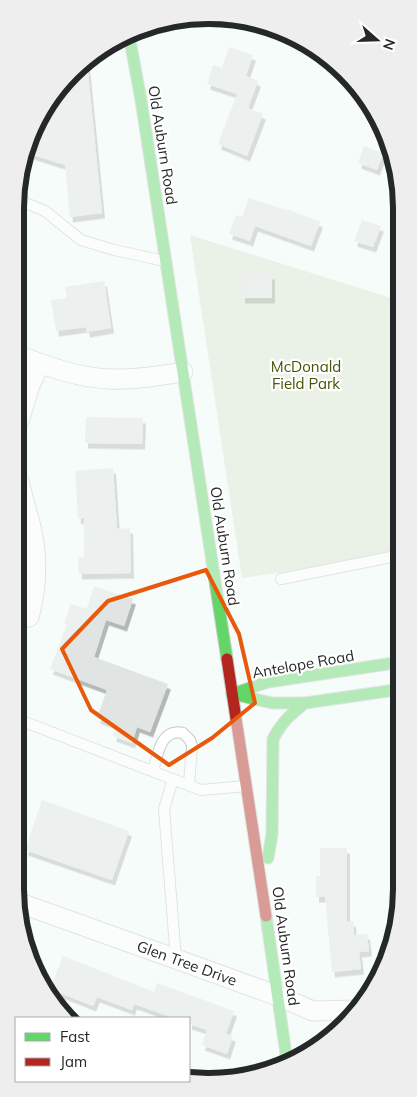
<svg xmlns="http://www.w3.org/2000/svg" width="417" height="1097" font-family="Mulish,sans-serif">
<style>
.green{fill:#dce6d1}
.building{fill:#e0e4e2;filter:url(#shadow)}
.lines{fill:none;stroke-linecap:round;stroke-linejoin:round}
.lane-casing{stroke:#c5c9c8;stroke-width:12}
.street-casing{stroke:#c5c9c8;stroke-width:21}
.fast-casing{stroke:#c5c9c8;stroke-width:13}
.jam-casing{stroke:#c5c9c8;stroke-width:13}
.lane{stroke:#fefffe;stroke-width:10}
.street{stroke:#fefffe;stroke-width:19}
.fast{stroke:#63d668;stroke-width:11}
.jam{stroke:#b3261e;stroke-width:11}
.marked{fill:none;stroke:#e8590c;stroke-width:4;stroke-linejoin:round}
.labels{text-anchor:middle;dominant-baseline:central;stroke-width:4.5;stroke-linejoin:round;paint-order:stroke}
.street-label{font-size:15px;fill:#252828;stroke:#fff}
.park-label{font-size:15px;fill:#435604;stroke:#fff}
.rim{fill:none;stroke:#252828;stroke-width:6}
</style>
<defs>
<filter id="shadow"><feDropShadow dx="3" dy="5.5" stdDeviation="0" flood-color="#0004"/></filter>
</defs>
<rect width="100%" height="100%" fill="#f6fcfa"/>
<polygon class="green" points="190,235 401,301 401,556 242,578"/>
<g class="building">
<polygon points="229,47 253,55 246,76 258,81 248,108 263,114 247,156 218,144 237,94 207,84 213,65 222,68"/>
<polygon points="87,63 102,213 70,217 65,165 24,152 55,90"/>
<polygon points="364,146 383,153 377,170 358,163"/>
<polygon points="249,198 286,210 287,209 320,222 311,246 255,226 250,241 229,234 236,215 242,217"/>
<polygon points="362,220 381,226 373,247 354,241"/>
<rect x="242" y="274" width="30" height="24"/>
<polygon points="104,281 111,328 87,332 86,327 56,331 51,300 67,298 65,287"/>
<polygon points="86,417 143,418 142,444 85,443"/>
<polygon points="113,468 117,529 130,528 131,573 79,574 78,557 84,557 84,518 78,519 75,471"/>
<polygon points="94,586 133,599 124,626 106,620 94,657 168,684 150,732 137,727 132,743 113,736 117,726 97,718 107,690 50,669 67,624 64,623 71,604 87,609"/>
<polygon points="42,800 129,831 112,880 25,850"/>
<polygon points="320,848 347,848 347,922 353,921 354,935 367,934 369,951 359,952 361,969 332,972 325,897 316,897 316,876 320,876"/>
<polygon points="63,956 154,992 157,983 234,1011 226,1034 233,1036 227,1054 202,1045 207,1030 189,1024 189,1018 174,1018 134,1004 132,1010 97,997 93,1006 50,989"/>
</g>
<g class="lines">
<g class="lane-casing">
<g id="lane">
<polyline points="21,201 45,211 81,240 114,250 165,261"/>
<polyline points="281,579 401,555"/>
<polyline points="17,719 201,790 246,786"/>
<path d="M153 771C158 755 160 728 183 733L190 740 192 746 189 784"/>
<polyline points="173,779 164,809 176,959"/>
</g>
</g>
<g class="street-casing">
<g id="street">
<path d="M20 356C49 367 79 378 110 379 134 380 159 376 183 372"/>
<polyline points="19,421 30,385 40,364"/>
<path d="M19 481C22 496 27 511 31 527 38 556 37 587 29 617"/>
<polyline points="17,902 176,959 278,996 313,1011 358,1010"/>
</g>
</g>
<g class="fast-casing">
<g id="fast">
<polyline points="129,35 141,100 227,659"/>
<polyline points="232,694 268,682 401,662"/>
<polyline points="233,694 272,703 305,703 402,689"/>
<path d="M268 858 272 834 273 739C282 722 290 715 305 703"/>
<polyline points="266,916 287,1061"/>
</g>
</g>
<g class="jam-casing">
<polyline id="jam" points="227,659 266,916"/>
</g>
<use href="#lane" class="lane"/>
<use href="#street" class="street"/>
<use href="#fast" class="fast"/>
<use href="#jam" class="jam"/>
</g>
<path d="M0 0H417V1097H0ZM206 570 239 634 255 703 212 738 169 765 91 710 62 649 108 601Z" fill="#f6fcfa" fill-opacity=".55" fill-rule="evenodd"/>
<path class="marked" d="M206 570 239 634 255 703 212 738 169 765 91 710 62 649 108 601Z"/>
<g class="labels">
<g class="street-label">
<text transform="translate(163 145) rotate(81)">Old Auburn Road</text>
<text transform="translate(225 546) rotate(81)">Old Auburn Road</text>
<text transform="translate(303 664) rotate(-10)">Antelope Road</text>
<text transform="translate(286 946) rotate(82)">Old Auburn Road</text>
<text transform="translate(187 963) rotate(20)">Glen Tree Drive</text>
</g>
<g class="park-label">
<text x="306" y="366">McDonald<tspan x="306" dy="17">Field Park</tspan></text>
</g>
</g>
<path d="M0 0H417V1097H0ZM208 24H209A184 184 0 0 1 393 208V889A184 184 0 0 1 209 1073H208A184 184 0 0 1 24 889V208A184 184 0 0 1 208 24Z" fill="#eee" fill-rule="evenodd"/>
<path class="rim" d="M208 24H209A184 184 0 0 1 393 208V889A184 184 0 0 1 209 1073H208A184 184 0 0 1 24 889V208A184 184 0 0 1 208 24Z"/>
<rect x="15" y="1017" width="175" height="65" fill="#ffffff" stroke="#a8a9a9"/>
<rect x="25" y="1033" width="25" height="8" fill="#63d668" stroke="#a8a9a9"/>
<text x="60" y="1042" font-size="15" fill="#252828">Fast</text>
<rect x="25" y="1058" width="25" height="8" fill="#b3261e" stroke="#a8a9a9"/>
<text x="60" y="1067" font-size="15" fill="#252828">Jam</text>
<g transform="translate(377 40) rotate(110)" stroke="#ffffff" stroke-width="4" paint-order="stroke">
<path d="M0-4L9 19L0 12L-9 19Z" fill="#252828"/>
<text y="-8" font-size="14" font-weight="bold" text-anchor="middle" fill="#252828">N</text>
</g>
</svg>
